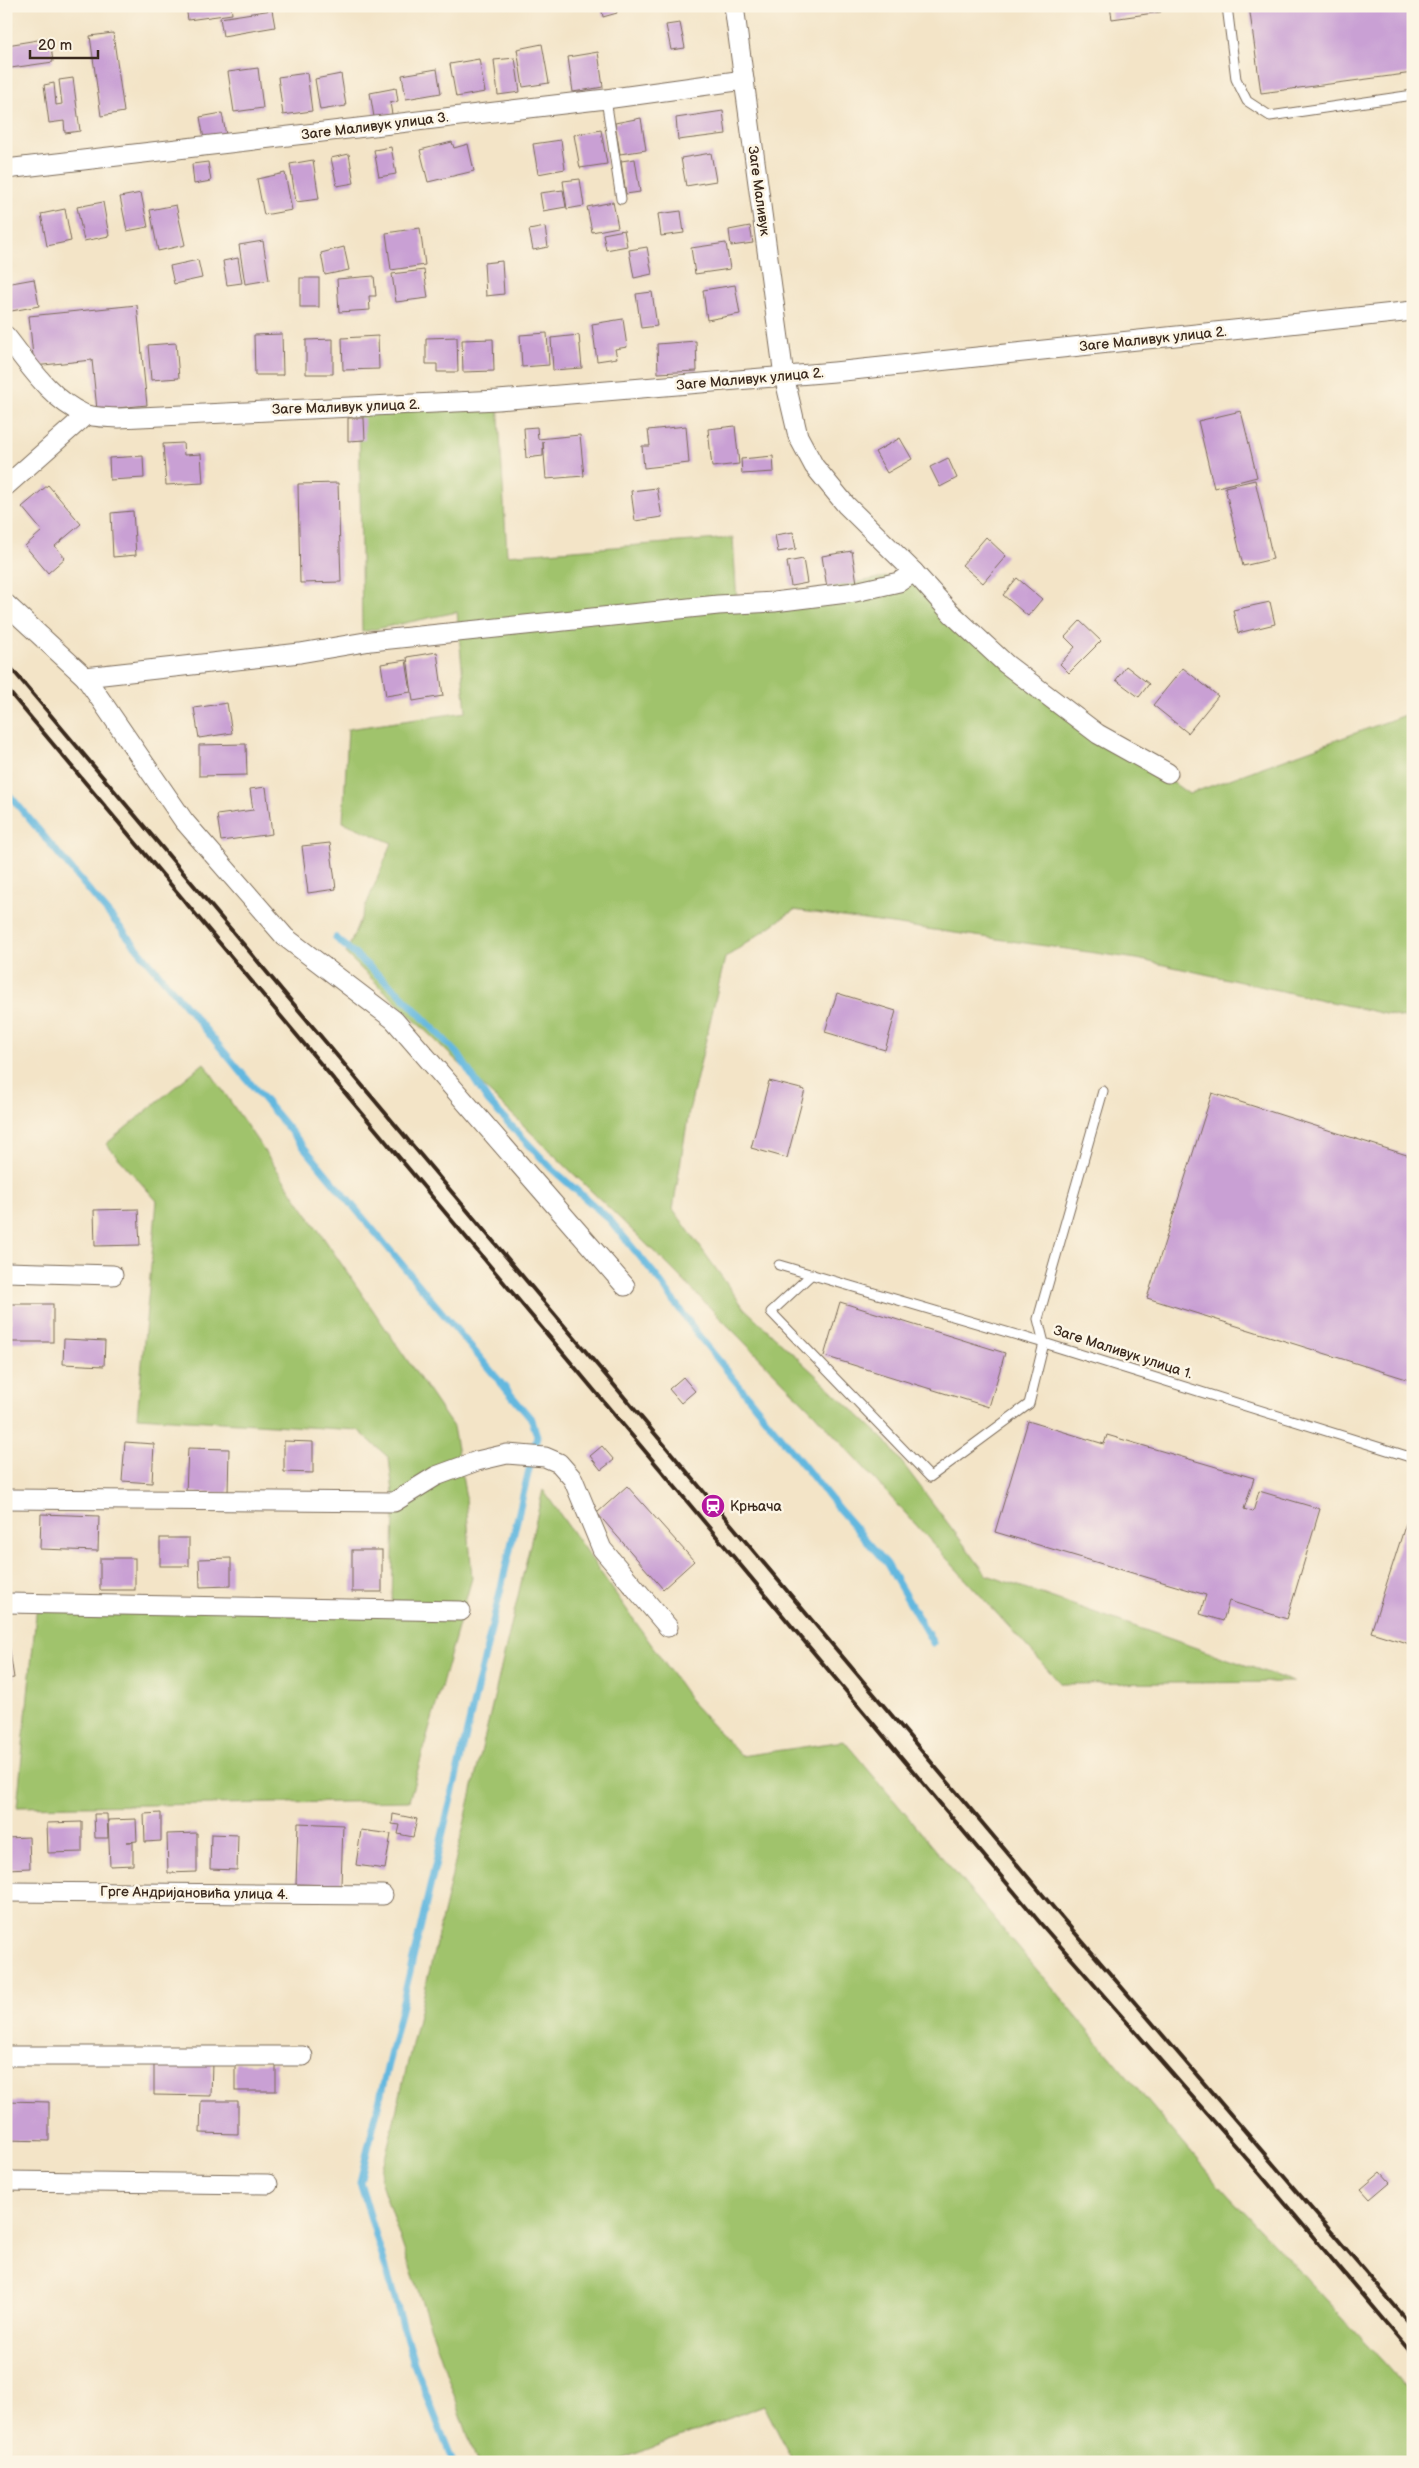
<svg xmlns="http://www.w3.org/2000/svg" width="1419" height="2468" font-family="'Balsamiq Sans',sans-serif">
<style>
.green{fill:#a0c36c;stroke:#6e7645}
.lines{fill:none;stroke-linecap:round;stroke-linejoin:round}
.stream{stroke:#63b8df;stroke-width:7}
.building{fill:#c9a0d4}
.service-casing{stroke:#7b6b59;stroke-width:11}
.minor-casing{stroke:#7b6b59;stroke-width:21}
.service{stroke:#fff;stroke-width:9}
.minor{stroke:#fff;stroke-width:19}
.rail{stroke:#3b2a1e;stroke-width:4}
.labels{text-anchor:middle;dominant-baseline:central;stroke-width:5;stroke-linejoin:round;paint-order:stroke}
.street-label{font-size:14px;fill:#3b2a1e;stroke:#fcf5e5}
.poi-label{font-size:14px;fill:#3b2a1e;stroke:#fcf5e5;text-anchor:start}
</style>
<rect width="100%" height="100%" fill="#fcf5e5"/>
<filter id="ink" filterUnits="userSpaceOnUse"><feTurbulence type="fractalNoise" baseFrequency=".02" numOctaves="2"/><feDisplacementMap in="SourceGraphic" scale="10" xChannelSelector="R" yChannelSelector="G"/><feConvolveMatrix kernelMatrix="1 2 1 2 8 2 1 2 1" color-interpolation-filters="sRGB"/></filter>
<filter id="wash" filterUnits="userSpaceOnUse"><feTurbulence type="fractalNoise" baseFrequency=".0096" numOctaves="4" result="noise"/><feDisplacementMap in="SourceGraphic" scale="20" xChannelSelector="R" yChannelSelector="G"/><feGaussianBlur stdDeviation="1.12" result="paint"/><feColorMatrix in="noise" values="0 0 0 0 0 0 0 0 0 0 0 0 0 0 0 0 0 1.4 0 .05"/><feComposite in="paint" operator="in"/></filter>
<g filter="url(#wash)">
<rect width="100%" height="100%" fill="#f3e4c7"/>
<g class="green">
<polygon points="498,400 507,555 733,538 737,604 914,572 1006,664 1189,794 1413,712 1413,1020 1137,959 794,910 725,958 689,1111 673,1209 744,1308 885,1440 987,1575 1294,1682 1061,1684 815,1414 669,1266 346,954 392,843 343,822 348,729 466,712 457,612 362,632 359,407"/>
<polygon points="204,1063 453,1427 466,1498 472,1578 409,1801 17,1807 37,1604 392,1609 394,1502 389,1458 358,1430 137,1417 157,1201 106,1144"/>
<polygon points="543,1490 693,1704 741,1756 844,1741 1215,2181 1391,2370 1413,2397 1413,2462 793,2462 764,2405 614,2462 477,2462 380,2180"/>
</g>
<g class="lines">
<g class="stream">
<polyline points="6,791 532,1420 537,1436 360,2182 414,2363 453,2462"/>
<polyline points="336,938 399,993 458,1054 488,1101 551,1168 609,1219 656,1276 699,1336 838,1508 887,1564 933,1643"/>
</g>
</g>
<g id="blocks">
<g class="building">
<polygon points="186,6 231,6 232,14 188,20"/>
<polygon points="601,6 615,6 617,13 603,17"/>
<polygon points="1110,6 1160,6 1161,12 1112,19"/>
<polygon points="1249,6 1413,6 1413,73 1261,93"/>
<polygon points="272,10 275,27 223,36 220,18"/>
<polygon points="680,23 685,48 671,50 666,25"/>
<polygon points="113,33 124,112 101,116 90,36"/>
<polygon points="50,38 53,62 11,68 7,45"/>
<polygon points="542,44 549,83 523,87 517,49"/>
<polygon points="598,52 603,87 573,92 568,57"/>
<polygon points="7,53 10,70 6,71 6,54"/>
<polygon points="515,58 520,92 498,95 494,60"/>
<polygon points="479,59 485,92 456,97 450,64"/>
<polygon points="258,68 263,108 234,112 228,72"/>
<polygon points="437,69 441,93 406,99 402,75"/>
<polygon points="307,73 312,111 283,115 278,77"/>
<polygon points="341,74 346,106 320,110 315,79"/>
<polygon points="73,78 80,131 65,133 64,121 49,123 44,85 54,83 56,105 62,104 59,80"/>
<polygon points="396,88 398,101 390,103 392,114 374,117 370,93"/>
<polygon points="723,111 726,134 678,140 676,118"/>
<polygon points="222,113 226,135 204,139 200,117"/>
<polygon points="641,118 646,150 620,154 615,123"/>
<polygon points="601,130 607,164 580,168 574,135"/>
<polygon points="561,140 565,169 538,174 533,144"/>
<polygon points="452,142 454,148 468,144 474,171 428,182 420,150"/>
<polygon points="391,147 396,174 379,177 374,150"/>
<polygon points="711,153 716,181 686,186 681,158"/>
<polygon points="349,154 354,183 337,186 331,158"/>
<polygon points="635,159 640,192 626,194 621,161"/>
<polygon points="313,160 319,199 296,202 290,164"/>
<polygon points="208,162 211,181 194,184 192,164"/>
<polygon points="285,173 292,210 264,215 257,179"/>
<polygon points="580,179 584,206 567,209 563,181"/>
<polygon points="563,190 566,207 543,211 540,193"/>
<polygon points="141,193 148,227 127,231 120,197"/>
<polygon points="103,202 109,236 84,241 77,207"/>
<polygon points="613,202 618,227 592,232 587,207"/>
<polygon points="176,205 185,245 158,251 150,210"/>
<polygon points="65,209 71,241 47,246 41,214"/>
<polygon points="681,211 684,233 661,236 658,214"/>
<polygon points="750,226 753,243 731,246 729,230"/>
<polygon points="545,227 548,247 533,250 529,230"/>
<polygon points="420,228 425,265 391,270 386,233"/>
<polygon points="6,229 11,245 6,246"/>
<polygon points="624,230 627,246 606,250 603,234"/>
<polygon points="263,241 269,280 245,284 239,245"/>
<polygon points="726,243 730,269 695,274 691,248"/>
<polygon points="344,247 349,270 325,275 321,253"/>
<polygon points="647,247 652,274 634,278 629,250"/>
<polygon points="238,258 242,283 227,285 223,261"/>
<polygon points="198,260 202,278 174,284 170,266"/>
<polygon points="502,261 504,294 486,296 484,263"/>
<polygon points="424,270 428,298 396,302 392,274"/>
<polygon points="374,276 376,296 369,296 370,310 339,312 337,279"/>
<rect x="300" y="278" width="19" height="29"/>
<polygon points="34,279 39,306 6,312 6,284"/>
<polygon points="735,285 740,314 707,320 703,290"/>
<polygon points="652,292 657,326 641,328 636,294"/>
<polygon points="137,305 147,405 97,410 92,360 34,366 29,316"/>
<polygon points="623,319 627,347 615,349 617,358 597,361 592,324"/>
<polygon points="547,333 549,365 522,367 520,335"/>
<polygon points="282,334 283,375 255,375 254,335"/>
<polygon points="579,335 582,368 553,370 551,338"/>
<polygon points="378,336 379,369 343,370 342,338"/>
<polygon points="457,337 458,372 437,372 437,364 426,364 426,338"/>
<polygon points="333,339 333,374 306,374 306,340"/>
<polygon points="493,339 494,371 463,372 462,340"/>
<polygon points="696,341 697,371 658,373 657,344"/>
<polygon points="176,343 179,378 151,380 148,345"/>
<polygon points="1241,411 1257,477 1214,488 1198,421"/>
<polygon points="348,418 364,418 365,440 348,441"/>
<polygon points="686,426 689,463 644,468 642,446 650,446 648,430"/>
<polygon points="735,426 739,464 712,467 708,429"/>
<polygon points="537,427 538,439 580,435 584,476 546,479 543,442 543,456 526,458 524,428"/>
<polygon points="900,438 912,459 887,473 875,452"/>
<polygon points="183,443 184,455 201,454 203,483 166,485 163,444"/>
<polygon points="143,456 144,478 110,480 109,458"/>
<polygon points="773,456 774,472 742,474 741,459"/>
<polygon points="948,458 957,478 940,487 930,467"/>
<polygon points="1255,480 1273,559 1243,566 1225,487"/>
<polygon points="338,483 341,582 300,583 298,484"/>
<polygon points="48,485 81,524 55,546 65,558 48,573 25,546 42,531 22,507"/>
<polygon points="657,488 662,517 635,521 631,491"/>
<polygon points="133,511 136,555 113,557 111,513"/>
<polygon points="793,532 796,549 778,552 775,535"/>
<polygon points="986,537 1006,556 983,583 962,565"/>
<polygon points="852,551 857,583 827,588 822,556"/>
<polygon points="803,559 807,583 791,586 787,562"/>
<polygon points="1017,578 1042,599 1028,616 1003,595"/>
<polygon points="1270,602 1275,624 1238,633 1233,610"/>
<polygon points="1080,621 1101,641 1069,673 1060,664 1075,647 1065,637"/>
<polygon points="437,652 443,696 413,701 407,657"/>
<polygon points="406,660 411,692 386,696 381,664"/>
<polygon points="1126,666 1149,684 1139,697 1116,680"/>
<polygon points="1183,668 1218,696 1188,733 1153,705"/>
<polygon points="227,703 232,733 199,738 194,708"/>
<polygon points="246,744 247,775 199,776 199,745"/>
<polygon points="266,787 272,834 221,841 217,815 253,810 250,789"/>
<polygon points="330,843 336,889 308,893 302,846"/>
<polygon points="837,993 896,1011 885,1050 825,1032"/>
<polygon points="769,1081 805,1090 787,1158 751,1148"/>
<polygon points="1212,1093 1413,1157 1413,1381 1147,1298"/>
<polygon points="138,1209 140,1245 95,1246 94,1210"/>
<polygon points="840,1302 1005,1353 989,1407 824,1356"/>
<rect x="11" y="1304" width="42" height="38"/>
<polygon points="64,1339 105,1341 104,1366 63,1364"/>
<polygon points="683,1377 695,1391 681,1403 669,1389"/>
<polygon points="1028,1421 1104,1444 1107,1435 1254,1478 1244,1509 1253,1512 1259,1491 1320,1509 1287,1619 1229,1601 1223,1621 1200,1614 1206,1595 995,1532"/>
<polygon points="284,1441 313,1442 313,1473 284,1472"/>
<polygon points="125,1442 154,1444 152,1483 122,1481"/>
<polygon points="602,1446 614,1460 601,1470 590,1456"/>
<polygon points="188,1448 229,1449 228,1493 186,1492"/>
<polygon points="627,1486 694,1561 663,1589 597,1513"/>
<polygon points="41,1514 99,1516 98,1551 40,1549"/>
<polygon points="1406,1523 1413,1525 1413,1645 1371,1632"/>
<rect x="160" y="1538" width="29" height="28"/>
<rect x="352" y="1550" width="30" height="42"/>
<rect x="100" y="1558" width="35" height="32"/>
<polygon points="231,1558 231,1586 200,1587 199,1559"/>
<polygon points="6,1625 14,1678 6,1679"/>
<polygon points="161,1813 161,1841 145,1842 144,1814"/>
<polygon points="94,1814 107,1814 108,1838 95,1838"/>
<polygon points="393,1814 417,1819 413,1837 398,1834 400,1825 392,1824"/>
<polygon points="136,1819 137,1841 127,1842 133,1842 133,1865 110,1866 108,1820"/>
<polygon points="82,1822 82,1852 48,1853 47,1823"/>
<polygon points="298,1823 343,1825 341,1885 296,1884"/>
<polygon points="361,1830 391,1834 385,1869 356,1865"/>
<polygon points="197,1833 197,1872 168,1873 167,1834"/>
<polygon points="211,1834 238,1835 237,1870 210,1869"/>
<polygon points="29,1837 30,1868 6,1869 6,1838"/>
<polygon points="154,2062 212,2062 211,2096 154,2095"/>
<rect x="235" y="2063" width="41" height="28"/>
<polygon points="6,2101 49,2102 49,2141 6,2140"/>
<polygon points="201,2101 238,2101 238,2134 200,2133"/>
<polygon points="1381,2172 1390,2182 1370,2199 1361,2189"/>
</g>
</g>
</g>
<g filter="url(#ink)">
<use href="#blocks" fill-opacity="0" stroke="#7b6b59" stroke-width="1"/>
<g class="lines">
<g class="service-casing">
<g id="service">
<polyline points="1227,6 1236,79 1247,101 1270,116 1413,95"/>
<polyline points="606,99 621,199"/>
<polyline points="779,1265 1044,1343 1413,1458"/>
<polyline points="812,1274 771,1312 930,1477 1029,1404 1044,1343"/>
<polyline points="1044,1343 1038,1319 1103,1091"/>
</g>
</g>
<g class="minor-casing">
<g id="minor">
<polyline points="734,6 784,376 798,436 814,466 846,505 914,572 951,613 1006,664 1098,734 1168,773"/>
<polyline points="6,169 606,99 744,80"/>
<path d="M6 336C29 365 50 399 84 414 94 418 108 417 119 418L498 400 834 372 1413 311"/>
<polyline points="6,486 86,415"/>
<polyline points="6,604 85,677 184,821 285,937 394,1020 625,1286"/>
<polyline points="85,677 300,653 371,641 718,605 774,602 855,592 899,582 914,572"/>
<polyline points="6,1272 113,1275"/>
<polyline points="6,1499 394,1502 436,1476 477,1461 507,1454 545,1457 559,1463 573,1479 602,1549 668,1627"/>
<polyline points="6,1603 461,1611"/>
<polyline points="6,1892 383,1895"/>
<polyline points="6,2056 303,2056"/>
<polyline points="6,2181 268,2184"/>
</g>
</g>
<use href="#service" class="service"/>
<use href="#minor" class="minor"/>
<g class="rail">
<polyline points="6,662 1058,1913 1413,2327"/>
<polyline points="6,688 1041,1924 1260,2174 1413,2355"/>
</g>
</g>
</g>
<defs>
<g id="station-disc" transform="scale(1.25)"><circle r="9.5" fill="#b5179e" stroke="#fcf5e5"/><path d="M-3-6H3Q5-6 5-4V2Q5 4 3 4L4.5 6H3L1.5 4h-3L-3 6H-4.5L-3 4Q-5 4-5 2V-4Q-5-6-3-6ZM-3.5-4v3h7v-3ZM-3.5 1v1.5H-2V1ZM2 1v1.5H3.5V1Z" fill="#fff"/></g>
</defs>
<g fill-rule="evenodd">
<use href="#station-disc" x="713" y="1506"/>
</g>
<g class="labels">
<g class="street-label">
<text transform="translate(375 126) rotate(-7)">Заге Маливук улица 3.</text>
<text transform="translate(759 191) rotate(82)">Заге Маливук</text>
<text transform="translate(1153 339) rotate(-6)">Заге Маливук улица 2.</text>
<text transform="translate(750 379) rotate(-5)">Заге Маливук улица 2.</text>
<text transform="translate(346 407) rotate(-2)">Заге Маливук улица 2.</text>
<text transform="translate(1123 1352) rotate(18)">Заге Маливук улица 1.</text>
<text transform="translate(194 1893) rotate(1)">Грге Андријановића улица 4.</text>
</g>
<g class="poi-label">
<text x="730" y="1506">Крњача</text>
</g>
</g>
<rect width="1419" height="2468" fill="none" stroke="#fcf5e5" stroke-width="25"/>
<path d="M30 50v8h68v-8" fill="none" stroke="#3b2a1e" stroke-width="2.5"/>
<text x="38" y="50" font-size="15" fill="#3b2a1e" stroke="#fcf5e5" stroke-width="4" paint-order="stroke">20 m</text>
</svg>
